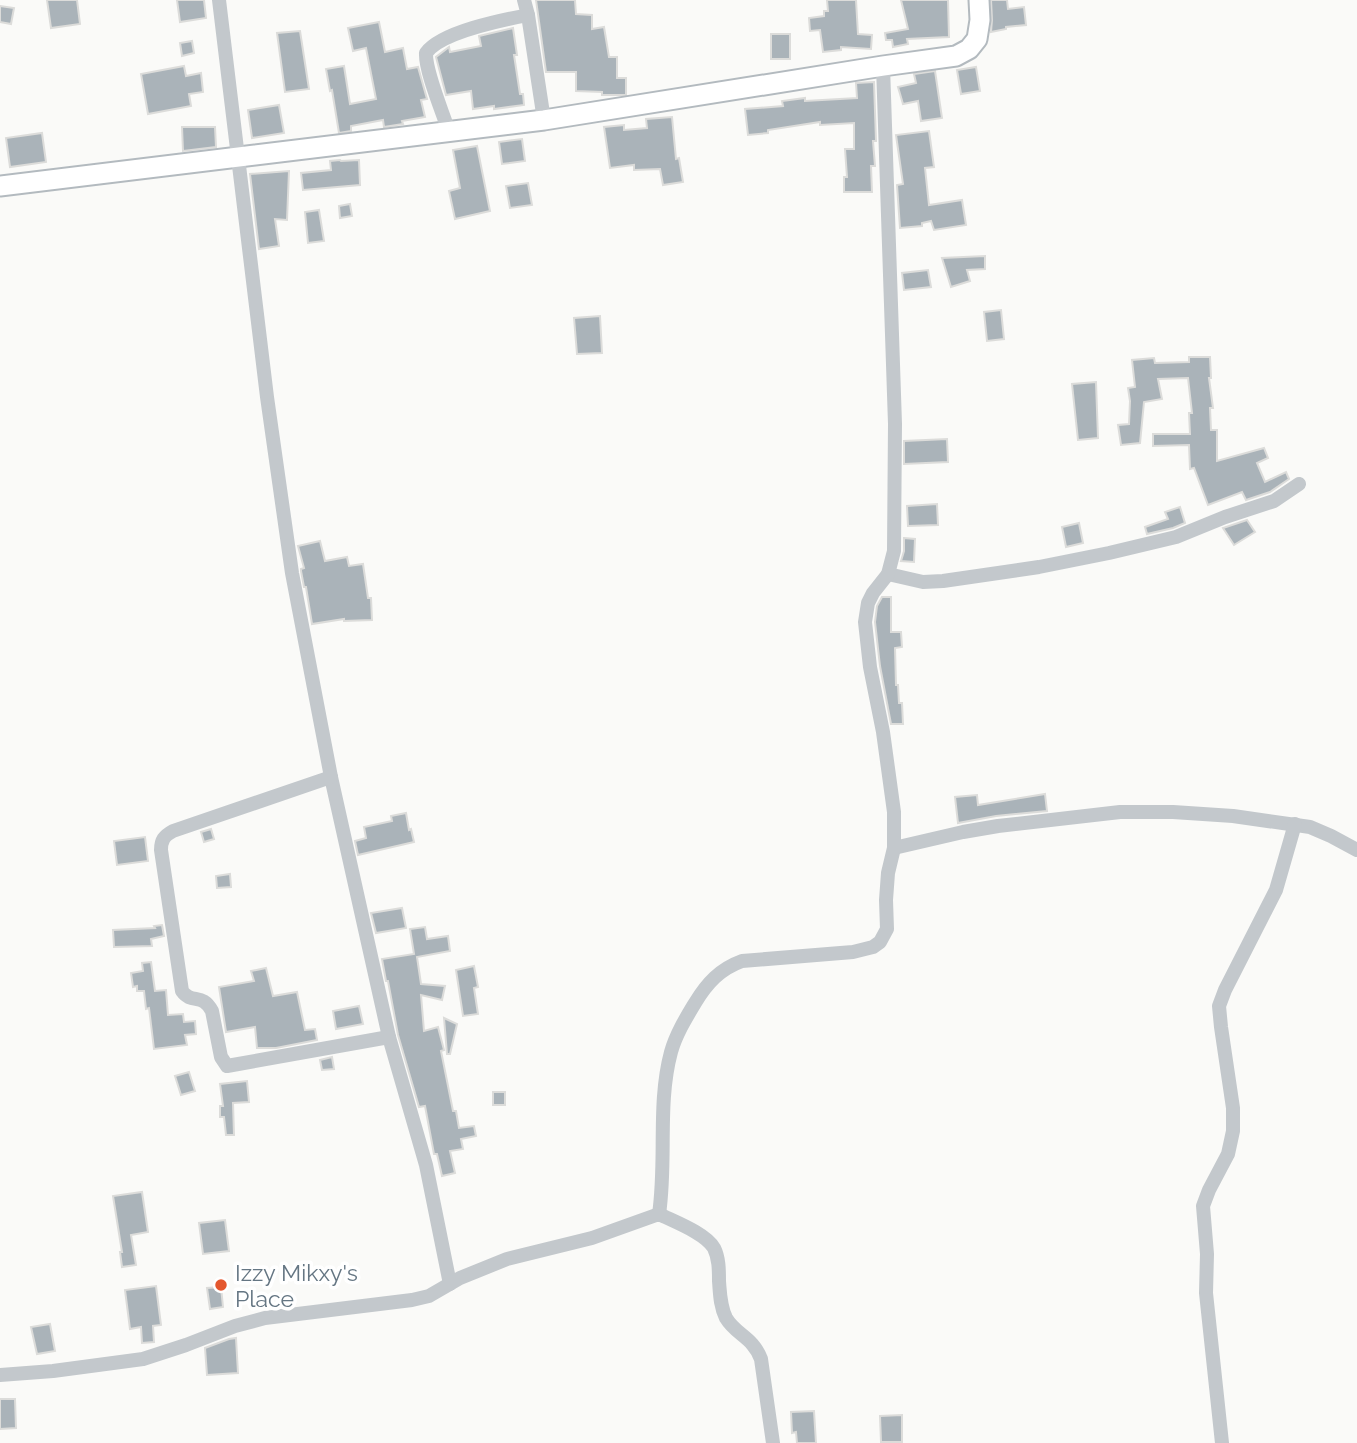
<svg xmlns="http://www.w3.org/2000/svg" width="1357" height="1443" font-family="Raleway,sans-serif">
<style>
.building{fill:#aab3b9;stroke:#dcdcda;stroke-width:2}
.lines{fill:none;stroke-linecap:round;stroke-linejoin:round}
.secondary-casing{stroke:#b3babf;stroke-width:23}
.street{stroke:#c3c8cc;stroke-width:14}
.secondary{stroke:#fff;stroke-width:19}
.poi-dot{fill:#e4572e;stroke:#fff;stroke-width:2.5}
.labels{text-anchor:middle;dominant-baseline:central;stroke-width:7;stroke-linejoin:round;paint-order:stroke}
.poi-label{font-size:23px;fill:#657683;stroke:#fff;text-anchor:start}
</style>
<rect width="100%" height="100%" fill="#fafaf8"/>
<g class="building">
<polygon points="47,0 77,0 80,24 51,28"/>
<polygon points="177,0 204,0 206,18 180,22"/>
<polygon points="536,0 575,0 576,14 592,15 592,29 604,27 609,57 617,57 617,78 626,78 626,95 602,95 602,92 576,91 576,72 546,72"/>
<polygon points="827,0 856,0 858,34 872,35 871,49 841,47 841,50 823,52 820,30 810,31 809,18 824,16 824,11 828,11"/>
<polygon points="901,0 948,0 949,37 907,39 908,44 893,47 892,40 886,40 885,33 908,29"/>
<polygon points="991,0 1007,0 1008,9 1024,7 1026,25 1006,27 1006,29 991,32 992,20"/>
<polygon points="0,6 14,8 11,24 0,22"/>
<polygon points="379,22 385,52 403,48 407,69 418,67 427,99 421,100 425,117 402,121 403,124 384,127 383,120 351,126 351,131 339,133 332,90 330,91 326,69 344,66 350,104 376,99 366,48 353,51 348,28"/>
<polygon points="513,28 517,55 514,55 520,94 523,94 524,105 494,109 494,106 473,109 471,91 446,95 436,57 449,47 450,52 481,46 479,36"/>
<polygon points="300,31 309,89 285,92 277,33"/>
<rect x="771" y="34" width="19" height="25"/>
<polygon points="192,41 194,53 182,56 180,43"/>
<polygon points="184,66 186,76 201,73 203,92 189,94 191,106 148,114 141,74"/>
<polygon points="976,67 980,91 961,94 957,70"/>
<polygon points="935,71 942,118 921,121 918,101 903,104 898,87 916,83 914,74"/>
<polygon points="874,82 876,141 873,141 875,166 871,166 872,192 844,192 844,177 847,177 845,149 854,149 854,123 820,125 820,122 768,130 768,133 748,135 745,109 783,106 782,101 805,98 805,101 857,98 856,83"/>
<polygon points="279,105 284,133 252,138 248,110"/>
<polygon points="672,117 676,159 679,158 683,182 663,185 660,169 634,170 634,165 610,168 604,127 624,125 624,130 647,128 646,119"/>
<polygon points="182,127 215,127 216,147 183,151"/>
<polygon points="929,131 934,167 925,168 929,205 962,200 966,225 934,230 931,221 922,223 922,226 900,228 897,185 903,184 896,135"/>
<polygon points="42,133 46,162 10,167 6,138"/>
<polygon points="522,139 525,161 502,164 499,142"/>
<polygon points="477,146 490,211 455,219 449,191 460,188 453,150"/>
<polygon points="340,160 341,161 359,160 360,185 303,190 301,173 331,170 330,161"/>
<polygon points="289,171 287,220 275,219 279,246 259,249 250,174"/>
<polygon points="528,183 532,205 510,208 506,186"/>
<polygon points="350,204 352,216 340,218 339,206"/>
<polygon points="319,210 324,241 308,243 305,212"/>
<polygon points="985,256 985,269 967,270 970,281 951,287 942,258"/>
<polygon points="928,270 931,287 904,290 902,273"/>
<polygon points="1001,310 1004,339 987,341 984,312"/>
<polygon points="600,316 602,353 577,354 574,318"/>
<polygon points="1189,357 1210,357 1211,378 1209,378 1213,408 1210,408 1211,430 1217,430 1217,461 1264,448 1268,458 1257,463 1265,482 1286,472 1289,479 1270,492 1246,500 1242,492 1208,505 1194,468 1190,469 1189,445 1153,446 1153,434 1190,434 1189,413 1192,413 1188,378 1158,379 1162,399 1144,402 1140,443 1121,445 1118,425 1129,424 1130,401 1128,388 1135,387 1132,360 1154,358 1155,363 1189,362"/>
<polygon points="1096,382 1098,438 1078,440 1072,384"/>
<polygon points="947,439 948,462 904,464 904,441"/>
<polygon points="937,504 938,525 908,526 907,506"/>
<polygon points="1180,507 1185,523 1173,528 1147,534 1145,527 1168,519 1165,512"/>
<polygon points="1247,520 1255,532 1234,545 1223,528"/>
<polygon points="1079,523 1083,543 1066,547 1062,527"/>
<polygon points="904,538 915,539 914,562 901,561 904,551"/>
<polygon points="320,541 325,561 347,557 349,566 363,564 368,598 371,598 372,620 344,621 344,619 312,624 306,587 304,587 301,571 301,569 304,568 298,546"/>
<polygon points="882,597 891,597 891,632 901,632 902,647 895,648 896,685 898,685 899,703 902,703 903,724 891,724 880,666 875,622 877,606"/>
<polygon points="1045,794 1047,811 996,816 958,823 955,797 977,795 978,805"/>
<polygon points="406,813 409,830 411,829 414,842 358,855 355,841 366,838 364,827 392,821 391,816"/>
<polygon points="211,829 214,839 204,842 201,832"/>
<polygon points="145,837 148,861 117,865 114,841"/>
<polygon points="230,874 231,887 217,888 216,876"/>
<polygon points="402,908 406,928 376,933 371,913"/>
<polygon points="162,925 164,936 151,939 152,946 114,947 113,930 155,928 154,926"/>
<polygon points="425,927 427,939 448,936 450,951 417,957 421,984 445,986 442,1000 421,995 424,1031 438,1027 444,1050 441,1051 453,1111 456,1111 459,1128 474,1126 476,1136 461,1139 463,1149 450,1151 455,1173 442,1176 437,1154 434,1154 425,1106 419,1107 398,1035 388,981 386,981 382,959 414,954 410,929"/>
<polygon points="151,962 155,991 166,990 168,1015 183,1014 184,1022 195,1021 196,1034 185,1035 187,1045 154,1049 149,1008 146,1009 144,991 137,991 137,986 133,987 131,973 143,971 142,963"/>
<polygon points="474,966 478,987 474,988 478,1014 463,1016 456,970"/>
<polygon points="266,968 273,996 297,992 305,1030 315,1029 317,1040 276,1048 257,1048 255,1027 226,1032 219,987 254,981 251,971"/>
<polygon points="359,1006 363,1024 336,1029 333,1011"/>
<polygon points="444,1018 457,1024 450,1054 447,1054"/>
<polygon points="332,1057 334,1069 322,1070 320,1060"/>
<polygon points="189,1072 195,1091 181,1095 175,1076"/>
<polygon points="247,1081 249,1102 233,1103 234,1135 226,1135 224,1117 220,1117 220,1106 223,1106 220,1084"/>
<rect x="493" y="1092" width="12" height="13"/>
<polygon points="142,1192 148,1232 131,1235 136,1265 122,1267 120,1252 122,1252 113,1196"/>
<polygon points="225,1220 229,1251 203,1254 199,1223"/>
<polygon points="156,1286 161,1325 153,1326 154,1342 142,1343 141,1327 130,1329 125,1290"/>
<polygon points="221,1287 223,1307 210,1309 207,1288"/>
<polygon points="50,1324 55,1351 37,1354 31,1327"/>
<polygon points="236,1338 238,1373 207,1375 205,1348 229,1339"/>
<polygon points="0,1399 15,1399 16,1428 0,1429"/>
<polygon points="814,1411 816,1443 797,1443 796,1432 792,1433 791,1412"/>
<polygon points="902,1415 902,1442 881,1442 880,1416"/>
</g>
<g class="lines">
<g class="secondary-casing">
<polyline id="secondary" points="0,186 544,120 883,66 956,56 969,49 977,39 980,20 979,0"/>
</g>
<g class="street">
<polyline points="219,0 267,397 292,573 331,777 389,1037 426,1165 450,1284"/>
<polyline points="524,0 528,15 544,120"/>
<path d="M449 132C443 113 425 71 426 53 441 32 502 20 528 15"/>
<polyline points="888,574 923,582 943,581 1039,567 1109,553 1176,537 1225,517 1274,501 1299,484"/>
<path d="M331 777 173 831C164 836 161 840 161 850L182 991C192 1005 202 992 212 1011L221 1057 227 1066 389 1037"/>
<polyline points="894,848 963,832 998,826 1120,812 1173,812 1233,816 1310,827 1331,836 1357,850"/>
<path d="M659 1214C667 1160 657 1104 671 1052 676 1034 686 1018 695 1003 707 983 720 969 742 961L853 952 873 947 880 942 887 929 886 900 888 873 894 848V812L883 732 870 667 865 622 868 603 873 593 888 574 894 551 895 424 883 66"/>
<path d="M0 1375 53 1371 143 1359 186 1345 235 1326 265 1318 412 1300 429 1296 460 1278 507 1259 592 1238 659 1214C675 1222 705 1233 714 1248 719 1258 719 1270 719 1281 720 1293 720 1306 726 1318 736 1335 753 1337 761 1359L773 1443"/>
<polyline points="1222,1443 1206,1293 1207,1254 1203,1206 1209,1190 1228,1154 1233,1131 1233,1108 1221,1027 1219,1006 1225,990 1276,890 1295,824"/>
</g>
<use href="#secondary" class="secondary"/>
</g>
<circle class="poi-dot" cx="221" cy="1285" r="7"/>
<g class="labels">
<g class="poi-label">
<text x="235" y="1272">Izzy Mikxy's<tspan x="235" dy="26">Place</tspan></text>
</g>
</g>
</svg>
